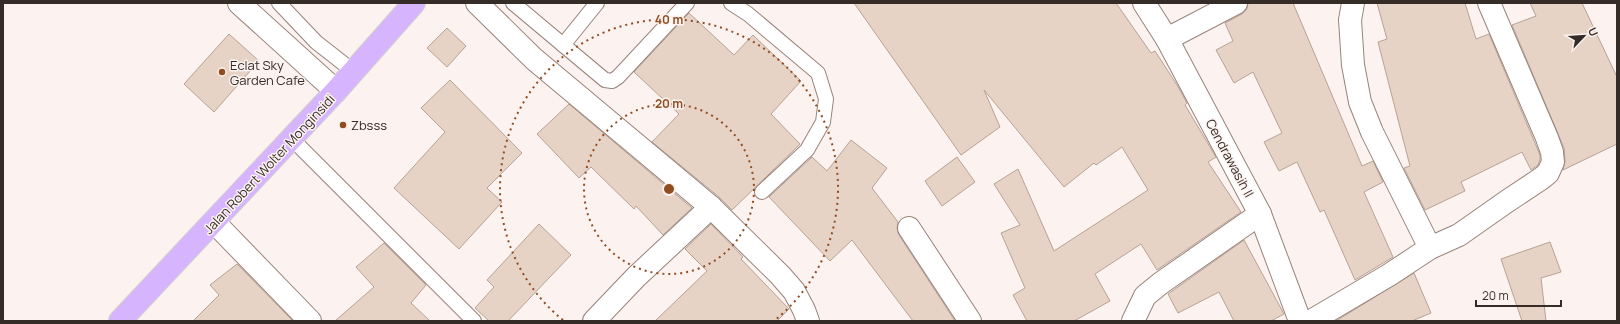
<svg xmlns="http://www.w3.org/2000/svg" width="1620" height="324" font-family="Manrope,sans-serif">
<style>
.building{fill:#e7d3c5;stroke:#b6a395}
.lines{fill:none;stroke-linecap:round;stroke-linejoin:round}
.service-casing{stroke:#98837a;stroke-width:16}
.minor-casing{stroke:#98837a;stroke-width:24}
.trunk-casing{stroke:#d3d1d0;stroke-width:24}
.service{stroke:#fff;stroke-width:14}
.minor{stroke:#fff;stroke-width:22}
.trunk{stroke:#d6b4fe;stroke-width:22}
.ring{fill:none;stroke:#914c21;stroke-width:2;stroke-dasharray:2 4}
.poi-dot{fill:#914c21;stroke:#fcf2ef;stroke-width:1.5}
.labels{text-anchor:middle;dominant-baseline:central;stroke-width:3;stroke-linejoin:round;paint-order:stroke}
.poi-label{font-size:13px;fill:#352c28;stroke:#fcf2ef;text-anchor:start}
.street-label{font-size:13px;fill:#352c28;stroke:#fcf2ef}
.centre{fill:#914c21;stroke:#fcf2ef;stroke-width:2}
.ring-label{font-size:12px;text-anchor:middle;font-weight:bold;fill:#914c21;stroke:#fcf2ef;stroke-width:3;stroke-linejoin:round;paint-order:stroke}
</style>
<rect width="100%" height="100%" fill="#fcf2ef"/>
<g class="building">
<polygon points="854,3 1116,3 1151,53 1155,51 1177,85 1187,103 1185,105 1216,157 1208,162 1241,212 1157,270 1141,244 1095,274 1110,301 1074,321 1027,321 1013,295 1025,288 1001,233 1020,225 994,184 1018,169 1054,251 1148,190 1122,147 1096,165 1094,163 1064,187 984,90 1000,127 961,155"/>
<polygon points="1248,3 1293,3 1362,166 1373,161 1383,182 1364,192 1393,257 1355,280 1324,210 1320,212 1297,162 1279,171 1264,142 1282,133 1253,72 1234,83 1216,50 1233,41 1225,23 1242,14 1247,9"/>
<polygon points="1377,3 1465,3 1476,39 1489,34 1535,143 1540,155 1540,160 1538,165 1531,170 1522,152 1461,182 1465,191 1425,210 1404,168 1410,166 1378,42 1387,39"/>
<polygon points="1530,3 1582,3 1617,77 1617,144 1563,170 1565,161 1564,148 1512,25 1536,16"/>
<polygon points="689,13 734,55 753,35 801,81 771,114 800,144 732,210 719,197 652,142 679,114 634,72"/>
<polygon points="447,28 466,46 447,67 427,48"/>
<polygon points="229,34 259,61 214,112 184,84"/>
<polygon points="450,80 522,153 487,188 502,202 459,249 394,188 445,132 421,108"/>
<polygon points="569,104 692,208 663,235 636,206 634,209 591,167 579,178 537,134"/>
<polygon points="851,140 887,168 872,188 898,222 897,228 899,235 955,321 913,321 852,240 830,261 769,197 812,157 827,171"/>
<polygon points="957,157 975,182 942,206 925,181"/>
<polygon points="539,224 571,255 508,321 489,321 475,308 494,287 487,280"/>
<polygon points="711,224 743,257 741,259 789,309 777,321 655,321 707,271 685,249"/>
<polygon points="1244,240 1284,314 1271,321 1234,321 1219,292 1178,313 1168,294"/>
<polygon points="1550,242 1561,272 1541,278 1546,321 1522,321 1501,259"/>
<polygon points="384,243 426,285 411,303 430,321 335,321 374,287 356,267"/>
<polygon points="237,264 293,321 193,321 219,295 210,285"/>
<polygon points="1414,273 1431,313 1412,321 1336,321"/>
</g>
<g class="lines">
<g class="service-casing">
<g id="service">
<polyline points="279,3 316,42 353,71"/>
<polyline points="513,3 605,80 612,81 618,77 687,3"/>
<polyline points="731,3 748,14 818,73 826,99 823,122 807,150 762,192"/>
<polyline points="563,45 597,3"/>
<polyline points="292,139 474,321"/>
</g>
</g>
<g class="minor-casing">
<g id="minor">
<polyline points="239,3 336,91"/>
<polyline points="477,3 534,59 711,207 780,275 794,291 804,310 808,321"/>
<polyline points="1144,3 1167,39 1260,214 1300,321"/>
<polyline points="1353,3 1350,20 1353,65 1360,102 1372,132 1430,248"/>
<polyline points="1167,39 1236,3"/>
<polyline points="214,222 310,321"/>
<polyline points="909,228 970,321"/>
<polyline points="594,321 636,277 711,207"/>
<polyline points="1133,321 1145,296 1161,283 1260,214"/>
<polyline points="1311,321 1389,275 1430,248 1459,235 1506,202 1542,178 1548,173 1553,162 1552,152 1547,138 1489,3"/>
</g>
</g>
<g class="trunk-casing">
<polyline id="trunk" points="120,321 336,91 414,3"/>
</g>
<use href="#service" class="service"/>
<use href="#minor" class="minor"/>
<use href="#trunk" class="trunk"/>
</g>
<g class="ring">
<circle cx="669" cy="189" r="85"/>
<path d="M563 320A169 169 0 1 1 775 320"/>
</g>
<g class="poi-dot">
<circle cx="222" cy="72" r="4"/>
<circle cx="343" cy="125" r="4"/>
</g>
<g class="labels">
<g class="poi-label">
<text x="230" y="65">Eclat Sky<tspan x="230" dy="15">Garden Cafe</tspan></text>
<text x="351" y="125">Zbsss</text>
</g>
<g class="street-label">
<text transform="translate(1230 158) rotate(62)">Cendrawasih II</text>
<text transform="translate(269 164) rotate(-47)">Jalan Robert Wolter Monginsidi</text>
</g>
</g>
<circle cx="669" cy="189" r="6" class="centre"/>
<g class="ring-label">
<text x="669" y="24">40 m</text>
<text x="669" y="108">20 m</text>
</g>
<rect width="1620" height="324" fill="none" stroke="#352c28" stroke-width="8"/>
<g transform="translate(1584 36) rotate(65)" stroke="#fcf2ef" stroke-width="3" paint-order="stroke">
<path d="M0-3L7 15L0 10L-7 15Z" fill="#352c28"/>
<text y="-6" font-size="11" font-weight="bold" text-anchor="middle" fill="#352c28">U</text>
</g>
<path d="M1476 300v6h85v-6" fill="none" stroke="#352c28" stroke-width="2"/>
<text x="1482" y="300" font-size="12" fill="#352c28" stroke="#fcf2ef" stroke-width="3" paint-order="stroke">20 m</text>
</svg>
